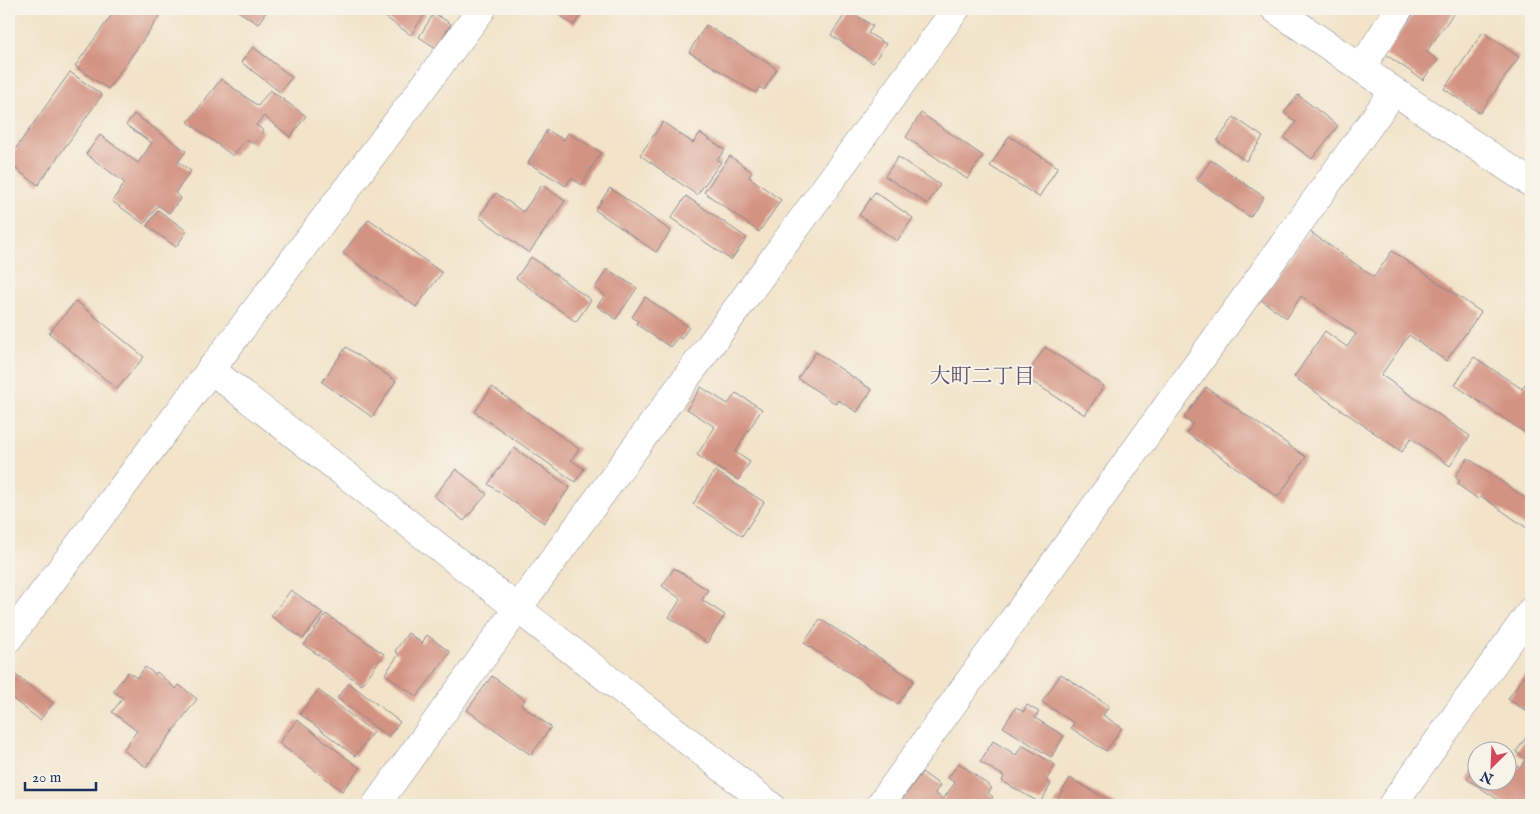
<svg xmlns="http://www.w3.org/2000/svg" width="1540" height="814" font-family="'IM FELL English','Noto Serif JP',serif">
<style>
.building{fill:#d39382}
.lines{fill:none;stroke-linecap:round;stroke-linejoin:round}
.street-casing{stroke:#868994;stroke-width:29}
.secondary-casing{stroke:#868994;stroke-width:29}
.street{stroke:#fff;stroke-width:28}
.secondary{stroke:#fff;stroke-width:28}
.labels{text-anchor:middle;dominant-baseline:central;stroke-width:4;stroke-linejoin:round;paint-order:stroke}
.neighbourhood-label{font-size:21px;fill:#5b526b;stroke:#f7f3e8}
</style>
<rect width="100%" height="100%" fill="#f7f3e8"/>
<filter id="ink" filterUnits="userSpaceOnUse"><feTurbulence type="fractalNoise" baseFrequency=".02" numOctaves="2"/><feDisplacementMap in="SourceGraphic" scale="10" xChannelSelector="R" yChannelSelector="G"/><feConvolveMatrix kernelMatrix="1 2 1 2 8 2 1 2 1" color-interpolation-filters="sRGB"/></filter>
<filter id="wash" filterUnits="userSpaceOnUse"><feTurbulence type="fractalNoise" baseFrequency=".0096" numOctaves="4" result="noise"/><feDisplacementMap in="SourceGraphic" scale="20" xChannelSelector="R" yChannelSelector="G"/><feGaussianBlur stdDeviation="1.12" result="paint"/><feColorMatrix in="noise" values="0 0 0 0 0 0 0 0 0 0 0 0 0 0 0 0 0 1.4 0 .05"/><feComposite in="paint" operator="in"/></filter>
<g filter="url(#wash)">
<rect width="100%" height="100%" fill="#f2e3c9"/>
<g id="blocks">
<g class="building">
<polygon points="116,9 165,9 108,89 75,66"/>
<polygon points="235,9 268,9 258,24"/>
<polygon points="376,9 424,9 427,11 411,35 375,10"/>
<polygon points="550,9 585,9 574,25"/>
<polygon points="1417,9 1454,9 1456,10 1426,52 1438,60 1423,80 1385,54"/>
<polygon points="848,10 873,26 868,33 886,44 873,63 831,35"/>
<polygon points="434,13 451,24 436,48 419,37"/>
<polygon points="706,25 777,69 764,90 759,87 756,93 689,52"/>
<polygon points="1483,32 1519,57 1480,113 1444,89"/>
<polygon points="253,47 292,77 280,92 241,62"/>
<polygon points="70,72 102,95 38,185 9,164 9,158"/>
<polygon points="221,79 258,106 270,90 306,116 290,137 264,116 256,125 264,131 254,144 246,139 233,156 188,122"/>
<polygon points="1298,95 1338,126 1312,159 1284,138 1296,122 1284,113"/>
<polygon points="921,113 983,156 967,179 906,137"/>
<polygon points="134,114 186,151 178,162 191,171 175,193 181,198 169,213 158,205 144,224 112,201 125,183 86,154 100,135 138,163 152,143 126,125"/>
<polygon points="1234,117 1263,137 1246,161 1217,141"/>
<polygon points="663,122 693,143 700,133 725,150 717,160 721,162 697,195 640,155"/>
<polygon points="547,130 564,140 568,133 601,152 582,185 571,178 566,186 528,163"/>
<polygon points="1009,136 1058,167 1039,197 990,166"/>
<polygon points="730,156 752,172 749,177 781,200 759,232 704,192"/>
<polygon points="898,157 940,185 927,204 885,176"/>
<polygon points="1211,160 1264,197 1250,217 1197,180"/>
<polygon points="542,185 565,201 529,253 479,217 496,193 523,212"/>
<polygon points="610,188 671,231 656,252 595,210"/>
<polygon points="875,192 913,218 897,241 859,215"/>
<polygon points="686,196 747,238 731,260 671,218"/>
<polygon points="158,210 187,231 176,247 147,226"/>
<polygon points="369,219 442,273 416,307 343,253"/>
<polygon points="1309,231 1374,277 1392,251 1481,312 1446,361 1409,335 1381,375 1470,436 1450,466 1411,438 1402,452 1294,377 1325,331 1347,347 1356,334 1301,296 1287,318 1261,300"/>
<polygon points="531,257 591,300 576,322 516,278"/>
<polygon points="607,269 637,288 616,319 597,306 605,295 595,288"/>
<polygon points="645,297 689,327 681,339 678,337 670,347 636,324 638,321 632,317"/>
<polygon points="76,301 144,357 117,389 49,333"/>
<polygon points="346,347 396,381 372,417 322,382"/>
<polygon points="1045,347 1104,386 1085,415 1025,377"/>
<polygon points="816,352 872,390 857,412 838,400 836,404 798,378"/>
<polygon points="1474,357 1522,389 1525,384 1531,388 1531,437 1455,385"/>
<polygon points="492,387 579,449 571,460 584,469 575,482 475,412"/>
<polygon points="701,387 728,404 736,393 762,409 735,452 750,462 738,480 697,455 715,427 687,409"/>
<polygon points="1206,387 1306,457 1278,497 1187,433 1193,424 1184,418"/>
<polygon points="514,448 570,487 544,523 488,484"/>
<polygon points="1468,458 1531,502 1531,531 1481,496 1478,499 1457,484 1460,481 1455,477"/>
<polygon points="456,469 487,494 464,521 434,496"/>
<polygon points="715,471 764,502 742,536 693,504"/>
<polygon points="674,568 708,590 702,600 725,615 707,643 669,617 681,599 662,586"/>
<polygon points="291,590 323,613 303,639 271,616"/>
<polygon points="326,614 384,654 362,685 304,645"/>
<polygon points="820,619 914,680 898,704 804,643"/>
<polygon points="408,633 422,643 427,635 450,652 417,697 385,674 399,654 395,651"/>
<polygon points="1531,665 1531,714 1508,699"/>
<polygon points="145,667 155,674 157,672 176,689 179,685 197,699 146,767 123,750 137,731 112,712 123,698 113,691 128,672 137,678"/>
<polygon points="9,670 53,703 40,720 9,696"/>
<polygon points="1061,674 1109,706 1103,715 1122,728 1106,751 1071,728 1074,723 1042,702"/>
<polygon points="492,676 525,700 521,705 551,727 531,755 467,710"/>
<polygon points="349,683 400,722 388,737 337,698"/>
<polygon points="318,690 373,732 355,756 300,714"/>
<polygon points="1027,705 1039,712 1035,718 1064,736 1051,757 1003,727 1016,707 1023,712"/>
<polygon points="297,720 360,768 342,791 279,743"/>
<polygon points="1531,730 1531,805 1506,805 1467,779 1478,763 1478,782 1508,782 1508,760 1520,768 1526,759 1516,752"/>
<polygon points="993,741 1016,755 1022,745 1055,765 1046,781 1051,784 1040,803 1002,781 1004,776 980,762"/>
<polygon points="959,763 992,788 988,793 993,797 987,805 906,805 901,801 922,772 940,785 935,793 943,799 955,783 948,778"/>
<polygon points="1070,778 1117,805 1054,805"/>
</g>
</g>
</g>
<g filter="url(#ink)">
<use href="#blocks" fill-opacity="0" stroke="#868994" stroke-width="1"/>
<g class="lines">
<g class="street-casing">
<g id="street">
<polyline points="1275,9 1394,91 1531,183"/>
<polyline points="518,608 956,9"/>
<polyline points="9,638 482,9"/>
</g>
</g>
<g class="secondary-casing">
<g id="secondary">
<polyline points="1361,68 1399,9"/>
<polyline points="210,369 770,805"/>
<polyline points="376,805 518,608"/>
<polyline points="880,805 1394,91"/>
<polyline points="1392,805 1531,611"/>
</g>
</g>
<use href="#street" class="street"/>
<use href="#secondary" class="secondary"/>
</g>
</g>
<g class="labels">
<g class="neighbourhood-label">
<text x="982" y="377">大町二丁目</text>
</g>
</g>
<rect width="1540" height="814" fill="none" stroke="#f7f3e8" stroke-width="30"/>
<g transform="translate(1492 766) rotate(204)"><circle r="24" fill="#f7f3e8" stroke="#9fa5b1"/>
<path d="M0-4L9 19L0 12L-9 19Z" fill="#d1495b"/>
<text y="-8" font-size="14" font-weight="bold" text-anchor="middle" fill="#1b2f5e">N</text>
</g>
<path d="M25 782v8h71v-8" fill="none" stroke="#1b2f5e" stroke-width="2.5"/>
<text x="32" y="782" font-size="15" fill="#1b2f5e" stroke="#f7f3e8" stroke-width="4" paint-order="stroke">20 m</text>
</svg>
